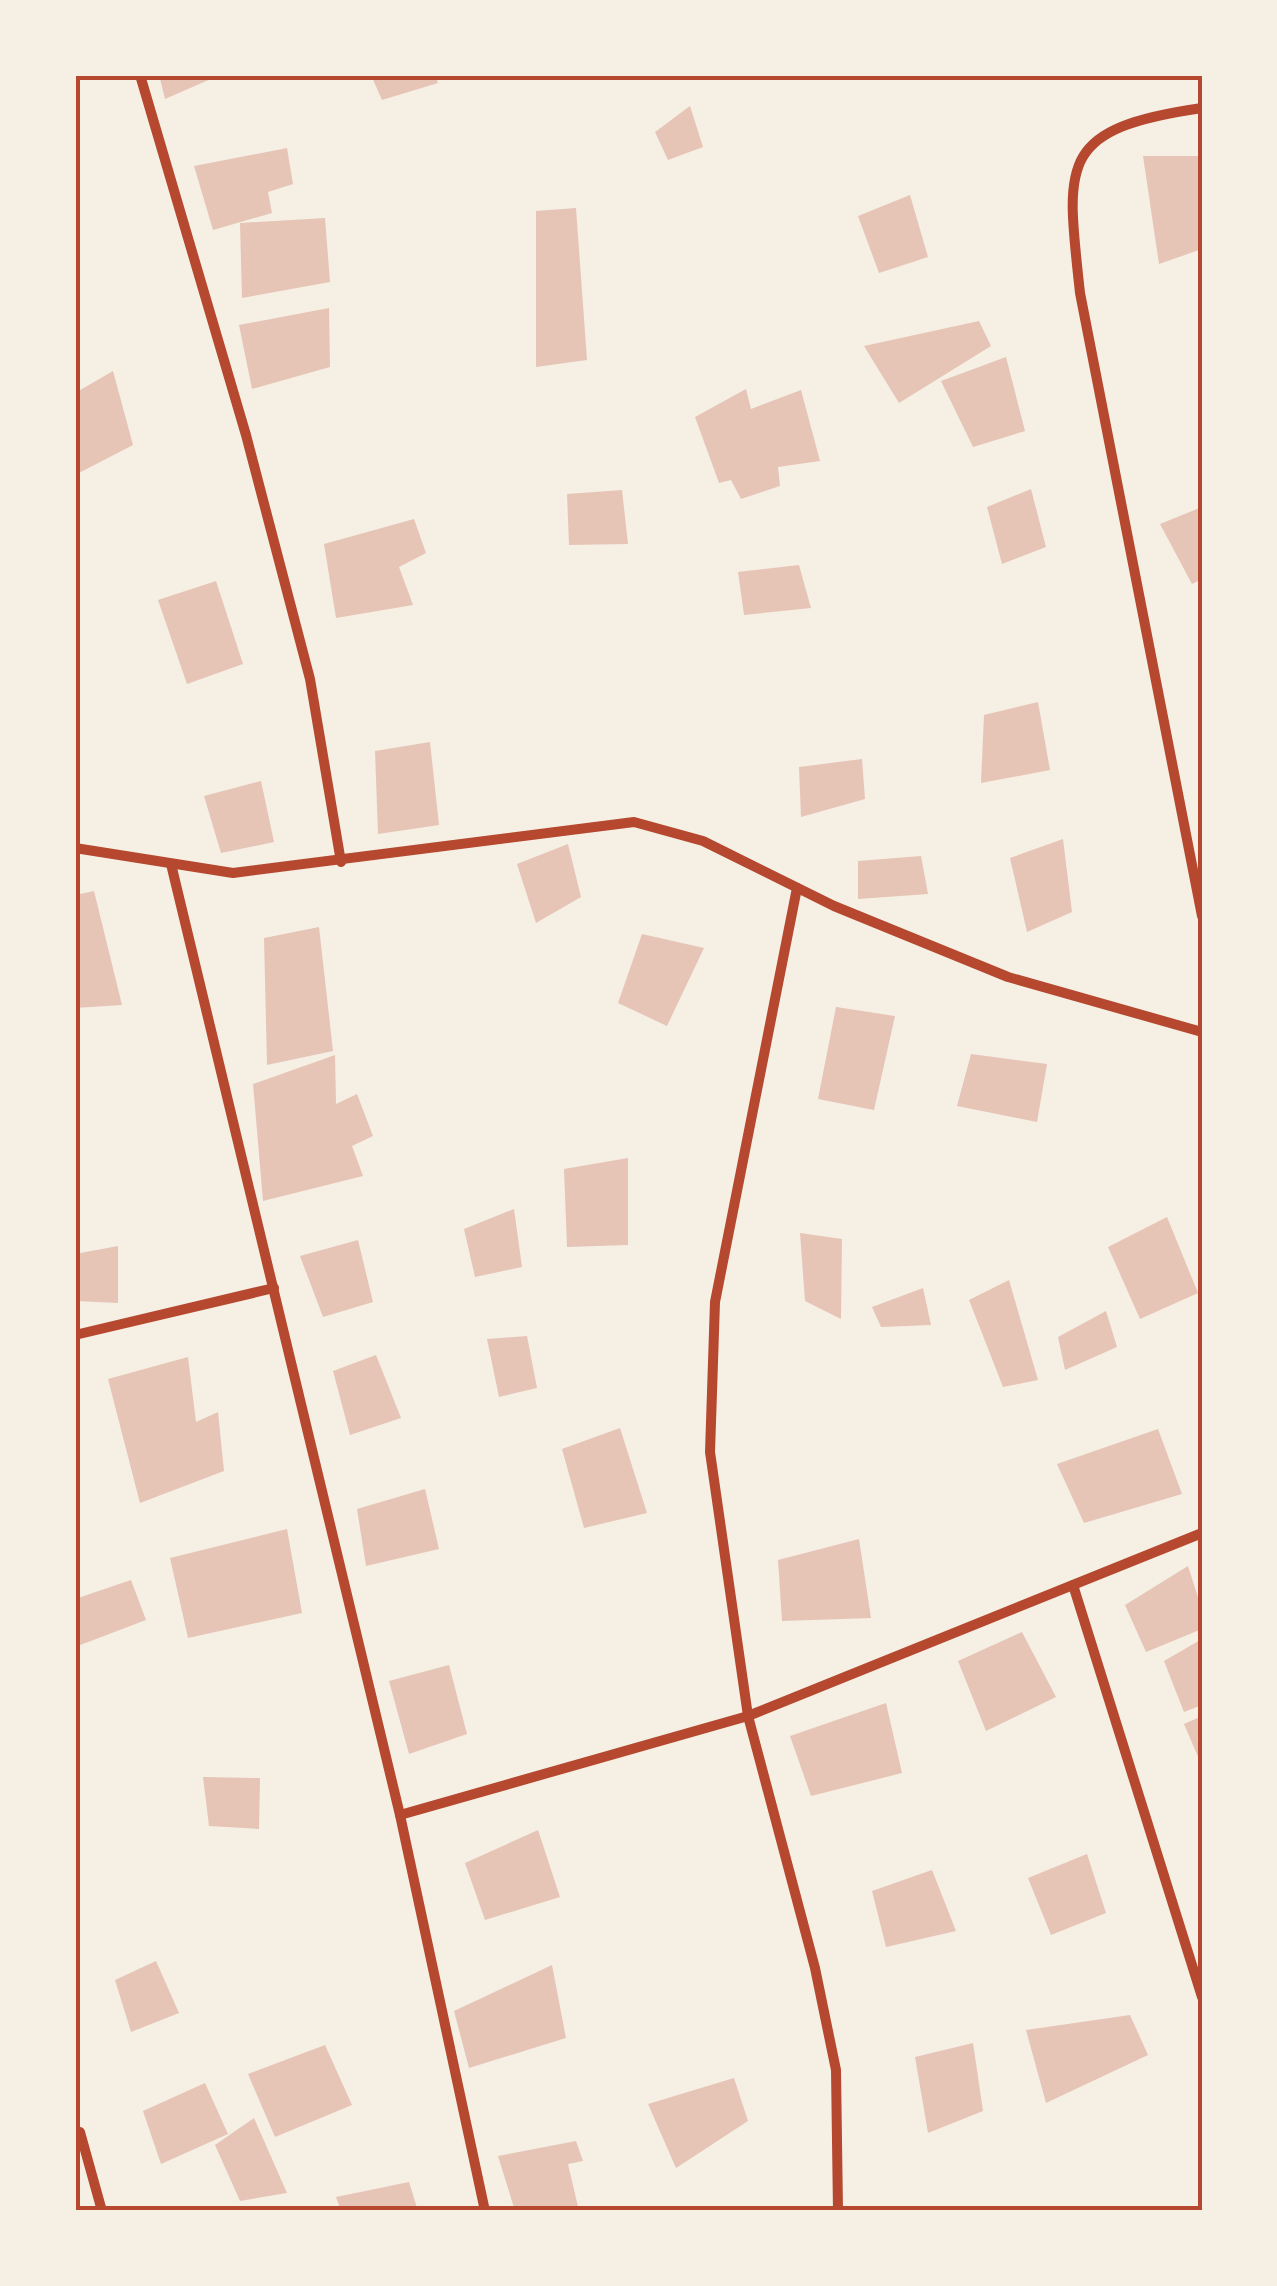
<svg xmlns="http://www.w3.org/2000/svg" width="1277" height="2286" font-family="Cabin,sans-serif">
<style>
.building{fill:#e6c5b7}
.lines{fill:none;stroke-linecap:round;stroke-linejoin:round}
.minor{stroke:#b5482f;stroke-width:10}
.neatline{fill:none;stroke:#b5482f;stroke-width:4}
</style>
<rect width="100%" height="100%" fill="#f6efe4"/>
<g class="building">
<polygon points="159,75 220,75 165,99"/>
<polygon points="371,75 435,75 438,83 382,100"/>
<polygon points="690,106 703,147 668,160 655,132"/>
<polygon points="287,148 293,184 268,192 272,213 213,230 194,166"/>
<polygon points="1143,156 1202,156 1202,249 1159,264"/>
<polygon points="910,195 928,257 879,273 858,216"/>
<polygon points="576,208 587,360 536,367 536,211"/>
<polygon points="325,218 330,282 242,298 240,223"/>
<polygon points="329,308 330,367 252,389 239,325"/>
<polygon points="979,321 991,346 899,403 864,346"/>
<polygon points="1006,357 1025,431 973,447 941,381"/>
<polygon points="113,371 133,445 75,475 75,393"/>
<polygon points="746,389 751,409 801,390 820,461 778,467 780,486 741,499 731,480 719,483 695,417"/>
<polygon points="1031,489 1046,547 1002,564 987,507"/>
<polygon points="622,490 628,544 569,545 567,494"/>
<polygon points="1202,507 1202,579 1192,584 1160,524"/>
<polygon points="414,519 426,553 399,567 413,605 336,618 324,544"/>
<polygon points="799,565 811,608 744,615 738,572"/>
<polygon points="216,581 243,664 187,684 158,600"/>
<polygon points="1038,702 1050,770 981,783 984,715"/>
<polygon points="430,742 439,825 378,834 375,751"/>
<polygon points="862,759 865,799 801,817 799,767"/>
<polygon points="261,781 274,842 221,853 204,796"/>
<polygon points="1063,839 1072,912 1027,932 1010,858"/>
<polygon points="568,844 581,897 536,923 517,864"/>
<polygon points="921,856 928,894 858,899 858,861"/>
<polygon points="94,891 122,1005 75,1008 75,895"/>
<polygon points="319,927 333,1051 267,1065 264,938"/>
<polygon points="642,934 704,948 667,1026 618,1003"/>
<polygon points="836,1007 895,1016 874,1110 818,1099"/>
<polygon points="971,1054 1047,1064 1037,1122 957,1106"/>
<polygon points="335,1055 336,1104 357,1094 373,1136 352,1146 363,1176 263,1201 253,1084"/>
<polygon points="628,1158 628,1245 567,1247 564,1169"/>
<polygon points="514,1209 522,1267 475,1277 464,1229"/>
<polygon points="1167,1217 1198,1293 1140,1319 1108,1247"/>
<polygon points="800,1233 842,1239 841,1319 805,1301"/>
<polygon points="358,1240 373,1302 323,1317 300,1256"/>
<polygon points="118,1246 118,1303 76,1301 75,1254"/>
<polygon points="1009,1280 1038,1380 1003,1387 969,1300"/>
<polygon points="923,1288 931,1325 881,1327 872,1307"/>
<polygon points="1106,1311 1117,1347 1065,1370 1058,1337"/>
<polygon points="527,1336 537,1388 499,1397 487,1339"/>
<polygon points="376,1355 401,1418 350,1435 333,1371"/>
<polygon points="188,1357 196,1422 218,1412 224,1471 140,1503 108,1379"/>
<polygon points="620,1428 647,1513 584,1528 562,1449"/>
<polygon points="1158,1429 1182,1494 1084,1523 1057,1464"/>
<polygon points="425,1489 439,1549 366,1566 357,1509"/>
<polygon points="287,1529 302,1613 188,1638 170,1558"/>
<polygon points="859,1539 871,1618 782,1621 778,1560"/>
<polygon points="1188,1566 1202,1610 1202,1629 1146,1652 1125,1605"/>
<polygon points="131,1580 146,1620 75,1647 75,1599"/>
<polygon points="1022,1632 1056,1697 986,1731 958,1661"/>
<polygon points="1202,1639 1202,1705 1184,1712 1164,1661"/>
<polygon points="449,1665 467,1734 409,1754 389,1681"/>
<polygon points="886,1703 902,1773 811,1796 790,1736"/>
<polygon points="1202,1716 1202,1766 1184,1724"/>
<polygon points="203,1777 260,1778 259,1829 209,1826"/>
<polygon points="538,1830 560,1897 485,1920 465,1863"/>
<polygon points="1087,1854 1106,1913 1051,1935 1028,1878"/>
<polygon points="932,1870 956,1931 886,1947 872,1891"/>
<polygon points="156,1961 179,2013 131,2032 115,1980"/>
<polygon points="552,1965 566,2038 469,2068 454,2011"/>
<polygon points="1130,2015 1148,2055 1046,2103 1026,2030"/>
<polygon points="973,2043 983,2111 928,2133 915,2057"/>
<polygon points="325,2045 352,2105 275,2137 248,2074"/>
<polygon points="734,2078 748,2121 676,2168 648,2104"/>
<polygon points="205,2083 228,2134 161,2164 143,2111"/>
<polygon points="254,2118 287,2193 240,2201 215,2145"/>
<polygon points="576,2141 583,2161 568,2164 579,2211 515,2211 498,2156"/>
<polygon points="409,2182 418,2211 341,2211 336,2197"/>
</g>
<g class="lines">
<g class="minor">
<polyline points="140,75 246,435 310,679 341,862"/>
<path d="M1202 108C1057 129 1066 163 1080 293L1202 916"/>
<polyline points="75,848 233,873 634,822 703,841 834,906 1008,977 1202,1032"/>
<polyline points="171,864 400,1815 485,2211"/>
<polyline points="797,888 715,1302 710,1452 748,1716 815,1968 836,2070 838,2211"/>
<polyline points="75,1335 274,1288"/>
<polyline points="1073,1585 1202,1997"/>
<polyline points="400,1815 748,1716 1202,1533"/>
<polyline points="80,2132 102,2211"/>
</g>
</g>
<rect width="1277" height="2286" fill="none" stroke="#f6efe4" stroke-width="155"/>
<rect x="78" y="78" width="1122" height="2130" class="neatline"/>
</svg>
